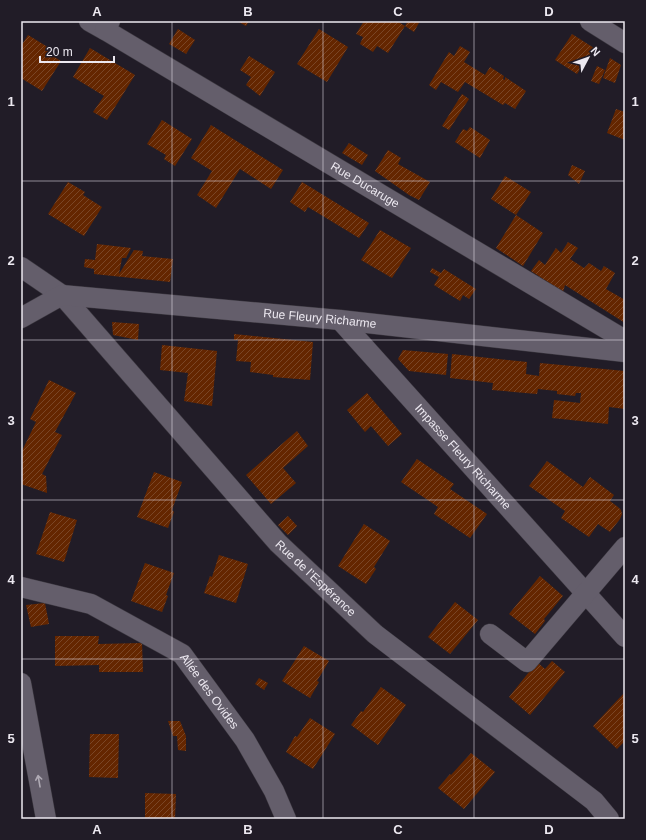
<svg xmlns="http://www.w3.org/2000/svg" width="646" height="840" font-family="Helvetica,sans-serif">
<style>
.building{fill:url(#building-hatch)}
.lines{fill:none;stroke-linecap:round;stroke-linejoin:round}
.minor-casing{stroke:#3c3840;stroke-width:21}
.minor{stroke:#645e6b;stroke-width:20}
.oneway{stroke:#afaab4}
.grid{fill:none;stroke:#ece8f0;stroke-width:1;stroke-opacity:0.55}
.labels{text-anchor:middle;dominant-baseline:central;stroke-width:3;stroke-linejoin:round;paint-order:stroke}
.street-label{font-size:12px;fill:#ece8f0;stroke:#211c27}
.neatline{fill:none;stroke:#ece8f0;stroke-width:1.5}
.grid-label{font-size:13px;text-anchor:middle;font-weight:bold;fill:#ece8f0}
</style>
<defs>
<pattern id="building-hatch" width="6" height="6" patternUnits="userSpaceOnUse"><rect width="6" height="6" fill="#642600"/><path d="M-1 1l2-2M0 6l6-6M5 7l2-2" fill="none" stroke="#7a4626"/></pattern>
</defs>
<rect width="100%" height="100%" fill="#211c27"/>
<g class="building">
<polygon points="237,21 249,21 246,26"/>
<polygon points="364,21 397,21 405,26 408,21 420,21 414,32 405,26 388,53 377,46 373,52 360,44 363,37 356,34"/>
<polygon points="178,29 195,40 186,54 169,44"/>
<polygon points="319,29 348,47 327,82 297,64"/>
<polygon points="572,34 594,48 577,74 555,60"/>
<polygon points="28,35 51,49 48,53 61,61 42,91 21,78 21,46"/>
<polygon points="460,46 470,52 464,62 485,75 490,67 504,76 503,79 505,80 505,77 526,91 515,109 505,103 503,105 465,82 458,92 441,82 436,90 429,85 449,52 454,56"/>
<polygon points="90,48 135,75 107,120 93,112 104,96 73,77"/>
<polygon points="249,56 275,72 260,96 246,85 251,77 240,70"/>
<polygon points="610,58 621,65 615,83 603,78"/>
<polygon points="597,66 605,70 599,84 591,81"/>
<polygon points="462,94 469,99 449,130 442,126"/>
<polygon points="616,109 625,112 625,140 607,133"/>
<polygon points="162,120 192,139 175,166 164,159 166,155 147,144"/>
<polygon points="211,125 283,170 271,189 240,169 216,208 197,195 212,171 191,158"/>
<polygon points="470,127 490,140 480,158 455,142 463,129 467,131"/>
<polygon points="349,143 368,155 362,165 342,153"/>
<polygon points="388,150 401,158 398,164 430,182 419,200 409,195 375,171"/>
<polygon points="572,165 585,171 579,184 568,175"/>
<polygon points="505,176 531,192 516,215 491,199"/>
<polygon points="68,182 85,192 83,195 102,207 84,236 48,214"/>
<polygon points="302,182 369,223 359,238 308,207 305,212 290,202"/>
<polygon points="516,215 543,233 523,266 496,248"/>
<polygon points="380,230 411,248 392,278 361,260"/>
<polygon points="568,242 578,248 570,259 584,268 589,263 601,271 604,266 615,273 606,289 625,300 625,323 565,285 563,292 531,271 539,260 545,265 556,248 561,253"/>
<polygon points="97,244 131,248 126,258 122,258 119,274 134,250 143,251 142,256 173,259 170,282 94,274 94,269 84,267 85,259 95,260"/>
<polygon points="432,268 441,273 444,269 476,289 469,299 463,295 460,301 434,285 439,277 430,272"/>
<polygon points="112,322 139,324 138,340 113,335"/>
<polygon points="234,334 313,342 310,380 273,377 273,375 250,372 251,362 236,361 238,340 234,340"/>
<polygon points="162,345 217,351 212,406 184,401 188,373 160,370"/>
<polygon points="403,350 448,354 446,375 409,371 398,359"/>
<polygon points="452,354 527,362 526,374 539,376 540,363 625,371 625,409 609,407 608,424 552,418 554,400 580,403 581,393 576,393 575,396 557,394 557,391 538,389 537,394 492,390 493,383 450,378"/>
<polygon points="49,380 76,393 55,432 62,435 42,474 46,476 47,493 21,484 21,453 36,422 30,419"/>
<polygon points="367,393 402,434 388,446 371,426 365,432 347,410"/>
<polygon points="297,431 308,446 283,468 296,483 271,504 246,475"/>
<polygon points="417,459 454,484 450,489 487,514 470,538 434,514 438,507 401,482"/>
<polygon points="547,461 583,487 590,477 614,495 610,501 618,507 621,510 622,514 620,519 610,532 598,524 589,537 561,518 565,511 529,486"/>
<polygon points="154,472 182,482 172,510 174,512 168,528 137,517"/>
<polygon points="50,512 77,520 64,562 36,554"/>
<polygon points="288,516 297,526 288,535 278,525"/>
<polygon points="364,524 390,541 374,567 376,569 366,584 338,566"/>
<polygon points="219,555 248,564 236,603 204,593 210,576 212,577"/>
<polygon points="145,563 174,573 166,595 168,596 162,612 131,601"/>
<polygon points="540,576 563,596 544,619 545,621 535,634 509,614"/>
<polygon points="455,602 478,620 450,654 428,637"/>
<polygon points="45,603 49,624 31,627 26,605"/>
<polygon points="55,636 99,636 98,644 142,643 143,672 99,672 99,665 55,666"/>
<polygon points="304,646 329,661 317,681 319,682 310,698 282,681"/>
<polygon points="552,661 565,672 530,715 509,697 537,662 545,669"/>
<polygon points="259,678 268,683 264,690 255,684"/>
<polygon points="381,687 406,705 378,745 351,725 361,711 363,712"/>
<polygon points="625,692 625,741 617,749 593,726"/>
<polygon points="310,718 335,734 313,769 286,752 295,736 297,737"/>
<polygon points="168,721 180,721 186,736 186,751 178,750 177,736 173,736"/>
<polygon points="90,734 119,734 118,778 89,777"/>
<polygon points="471,753 495,772 464,809 438,788 450,774 451,775"/>
<polygon points="145,793 176,794 175,819 145,819"/>
</g>
<g class="lines">
<g class="minor-casing">
<g id="minor">
<polyline points="89,21 105,30"/>
<path id="s1" d="M110 21 105 30 625 340"/>
<polyline points="590,21 625,43"/>
<path id="s2" d="M21 267 62 295 278 543 375 634 594 801 609 819"/>
<path id="s3" d="M21 318 62 295 340 320 625 352"/>
<path id="s4" d="M340 320 625 637"/>
<path id="s5" d="M21 587 91 604 182 654 245 740 274 791 286 819"/>
<polyline points="490,634 527,662 625,547"/>
<polyline points="21,683 46,819"/>
</g>
</g>
<use href="#minor" class="minor"/>
</g>
<defs><path id="oneway-shaft" d="M-6 0H5M1.5-3L5.5 0L1.5 3" fill="none" stroke-width="1.6" stroke-linecap="round" stroke-linejoin="round"/></defs>
<use class="oneway" href="#oneway-shaft" transform="translate(39 781) rotate(-100)"/>
<path class="grid" d="M172 21V819M323 21V819M474 21V819M21 181H625M21 340H625M21 500H625M21 659H625"/>
<g class="labels">
<g class="street-label">
<text stroke="none"><textPath href="#s1" startOffset="313">Rue Ducaruge</textPath></text>
<text stroke="none"><textPath href="#s3" startOffset="306">Rue Fleury Richarme</textPath></text>
<text stroke="none"><textPath href="#s4" startOffset="184">Impasse Fleury Richarme</textPath></text>
<text stroke="none"><textPath href="#s2" startOffset="430">Rue de l’Espérance</textPath></text>
<text stroke="none"><textPath href="#s5" startOffset="222">Allée des Ovides</textPath></text>
</g>
</g>
<rect width="646" height="840" fill="none" stroke="#211c27" stroke-width="44"/>
<g transform="translate(588 58) rotate(49)" stroke="#211c27" stroke-width="3" paint-order="stroke">
<path d="M0-3L7 15L0 10L-7 15Z" fill="#ece8f0"/>
<text y="-6" font-size="11" font-weight="bold" text-anchor="middle" fill="#ece8f0">N</text>
</g>
<path d="M40 56v6h74v-6" fill="none" stroke="#ece8f0" stroke-width="2"/>
<text x="46" y="56" font-size="12" fill="#ece8f0" stroke="#211c27" stroke-width="3" paint-order="stroke">20 m</text>
<rect x="22" y="22" width="602" height="796" class="neatline"/>
<g class="grid-label">
<text x="97" y="16">A</text>
<text x="248" y="16">B</text>
<text x="398" y="16">C</text>
<text x="549" y="16">D</text>
<text x="11" y="106">1</text>
<text x="635" y="106">1</text>
<text x="11" y="265">2</text>
<text x="635" y="265">2</text>
<text x="11" y="425">3</text>
<text x="635" y="425">3</text>
<text x="11" y="584">4</text>
<text x="635" y="584">4</text>
<text x="11" y="743">5</text>
<text x="635" y="743">5</text>
<text x="97" y="834">A</text>
<text x="248" y="834">B</text>
<text x="398" y="834">C</text>
<text x="549" y="834">D</text>
</g>
</svg>
